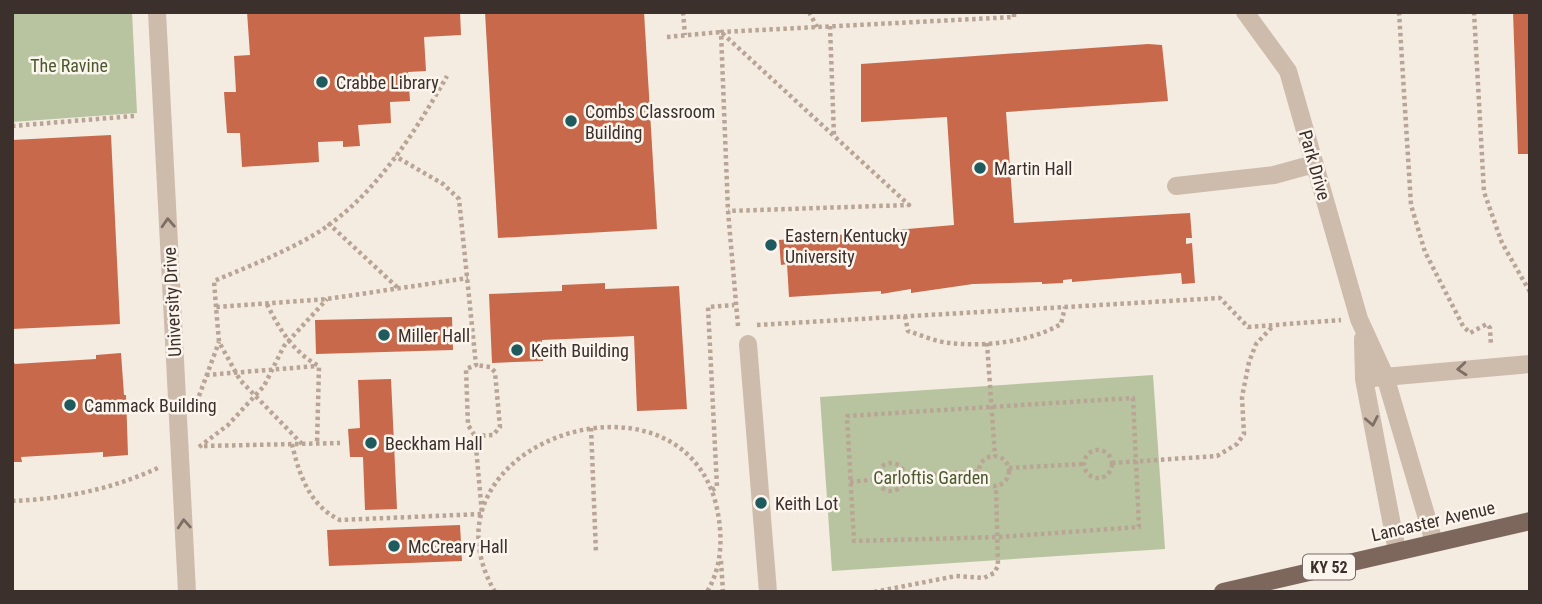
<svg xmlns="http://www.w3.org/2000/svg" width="1542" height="604" font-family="'Roboto Condensed',sans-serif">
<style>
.green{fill:#b8c4a0}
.building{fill:#c8694b}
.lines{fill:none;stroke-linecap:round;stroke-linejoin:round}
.path{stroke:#b9a596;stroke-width:4.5;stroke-dasharray:3.5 3.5;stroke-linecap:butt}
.minor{stroke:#cdbbac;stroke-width:18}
.major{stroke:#7d675c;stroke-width:18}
.oneway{stroke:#7d6f65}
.poi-dot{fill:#1f5a5e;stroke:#fbf5ee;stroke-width:2.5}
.labels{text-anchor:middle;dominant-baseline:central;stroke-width:5;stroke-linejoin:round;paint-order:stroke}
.shield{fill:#fbf5ee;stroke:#756b66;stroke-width:2}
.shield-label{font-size:16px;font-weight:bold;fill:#3b302b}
.park-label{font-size:18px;fill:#4a5a2e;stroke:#fbf5ee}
.poi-label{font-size:18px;fill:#3b302b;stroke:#fbf5ee;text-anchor:start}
.street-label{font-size:18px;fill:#3b302b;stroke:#fbf5ee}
</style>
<rect width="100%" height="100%" fill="#f4ebe1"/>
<g class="green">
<polygon points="12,12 132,12 137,113 12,122"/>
<polygon points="1153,375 1165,549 832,571 820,397"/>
</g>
<g class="building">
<polygon points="247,12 460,12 461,35 424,37 426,71 408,72 410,101 390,102 391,123 358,125 360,146 343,147 343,141 318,142 319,162 242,167 240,133 227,133 224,92 236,92 234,56 250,55"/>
<polygon points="485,12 644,12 657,229 498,238"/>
<polygon points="1513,12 1530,12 1530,154 1518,154"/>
<polygon points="1148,44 1162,45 1168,101 1006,112 1014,223 1190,213 1192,238 1186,238 1186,244 1192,243 1195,283 1182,284 1181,273 1072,282 1072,279 1063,280 1063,283 1042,284 1042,282 973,284 911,293 911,289 881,294 881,291 789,297 787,264 781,265 779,240 954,225 947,117 861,122 861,64"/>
<polygon points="111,135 120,324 12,329 12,140"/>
<polygon points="605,283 605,289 679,286 687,409 637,411 634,336 542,340 543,361 492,363 489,294 562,291 562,285"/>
<polygon points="452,317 453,350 316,354 315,320"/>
<polygon points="121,353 124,395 126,395 128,455 103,457 103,452 21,457 22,462 12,462 12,360 15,364 96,359 96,355"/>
<polygon points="391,379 397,509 365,510 363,457 350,457 348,429 360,428 358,380"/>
<polygon points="460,525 462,561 329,566 327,530"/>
</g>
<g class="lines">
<g class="path">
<polyline points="683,12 685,35"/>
<polyline points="809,12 817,27"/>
<polyline points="1399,12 1411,205 1425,252 1463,326 1470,333 1487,324 1490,328 1491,346"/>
<polyline points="1474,12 1484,192 1502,243 1530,292"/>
<polyline points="830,26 834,136"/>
<polyline points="667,37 721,32 909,205 728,211"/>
<polyline points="12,126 134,116"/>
<polyline points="328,223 398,288"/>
<path d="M267 304C279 329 294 353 319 366L317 444"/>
<path d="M216 307 214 281C247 267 281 254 312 236 372 201 414 134 447 76"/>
<path d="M905 316 908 331C921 335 936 342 950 343 985 347 1030 342 1061 324L1065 307"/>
<polyline points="757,325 1220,298 1248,327 1341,320"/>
<polyline points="738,326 728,211 721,32 1014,17 1014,12"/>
<polyline points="987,343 995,456"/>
<polyline points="206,375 317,366"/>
<polyline points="199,396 219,342"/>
<polygon points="1133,398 1139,527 999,537 854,541 847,416"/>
<polyline points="591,428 596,553"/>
<polyline points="475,436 493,435 500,427 495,372 490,367 476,365"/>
<path d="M292 444C299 475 310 506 340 520L482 514 475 436 468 425 466 369 476 365 459 199 443 184 395 156"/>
<polyline points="302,444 240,380 219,342 216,307 327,299 468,278"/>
<polyline points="204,446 340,443"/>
<polyline points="199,447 228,425 264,386 284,346 327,299"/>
<circle cx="1098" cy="464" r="14"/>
<circle cx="994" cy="471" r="15"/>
<polyline points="1112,463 1217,456 1237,444 1244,434 1242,397 1249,362 1256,344 1273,326"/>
<circle cx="891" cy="477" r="14"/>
<polyline points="1009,468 1083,464"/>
<polyline points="905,477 980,471"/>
<polyline points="850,482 878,479"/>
<polyline points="712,490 717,487 708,307 734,305"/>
<path d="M12 501C64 499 113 489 160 467"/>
<polyline points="721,561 723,592"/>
<path d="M495 592C410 445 677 354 716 504 723 534 723 565 707 592"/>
<polyline points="874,592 956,576 984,578 994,573 998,566 996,486"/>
</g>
<g class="minor">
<polyline points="157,12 187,592"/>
<polyline points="1245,12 1288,71 1359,319 1385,376 1434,542"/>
<polyline points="1176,186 1274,175 1314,164"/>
<polyline points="1363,339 1364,379 1397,551"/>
<polyline points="748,344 768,592"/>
<polyline points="1373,378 1530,364"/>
</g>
<polyline class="major" points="1223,592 1530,521"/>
</g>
<defs><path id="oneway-chevron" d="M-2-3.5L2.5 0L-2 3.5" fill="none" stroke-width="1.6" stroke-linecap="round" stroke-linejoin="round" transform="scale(1.75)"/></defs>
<g class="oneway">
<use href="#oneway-chevron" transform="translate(168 223) rotate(-93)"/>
<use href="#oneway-chevron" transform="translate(1462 369) rotate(175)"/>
<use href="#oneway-chevron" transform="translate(1372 421) rotate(79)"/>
<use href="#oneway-chevron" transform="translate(184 524) rotate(-94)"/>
</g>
<g class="poi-dot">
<circle cx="322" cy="82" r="7"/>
<circle cx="571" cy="121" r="7"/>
<circle cx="980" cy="168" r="7"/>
<circle cx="771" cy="245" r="7"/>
<circle cx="384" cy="335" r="7"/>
<circle cx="517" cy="350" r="7"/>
<circle cx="70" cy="405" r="7"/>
<circle cx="371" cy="443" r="7"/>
<circle cx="761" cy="503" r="7"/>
<circle cx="394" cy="546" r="7"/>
</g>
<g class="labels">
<rect class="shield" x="1303" y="554.5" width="52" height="25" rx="5"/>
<g class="shield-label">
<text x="1329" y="567">KY 52</text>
</g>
<g class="park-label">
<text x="69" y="65">The Ravine</text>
<text x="931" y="477">Carloftis Garden</text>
</g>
<g class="poi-label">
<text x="336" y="82">Crabbe Library</text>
<text x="585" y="111">Combs Classroom<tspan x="585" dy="21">Building</tspan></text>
<text x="994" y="168">Martin Hall</text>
<text x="785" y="235">Eastern Kentucky<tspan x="785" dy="21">University</tspan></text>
<text x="398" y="335">Miller Hall</text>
<text x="531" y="350">Keith Building</text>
<text x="84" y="405">Cammack Building</text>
<text x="385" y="443">Beckham Hall</text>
<text x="775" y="503">Keith Lot</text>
<text x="408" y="546">McCreary Hall</text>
</g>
<g class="street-label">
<text transform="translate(1315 165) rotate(74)">Park Drive</text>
<text transform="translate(172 302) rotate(-93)">University Drive</text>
<text transform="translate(1433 521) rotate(-13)">Lancaster Avenue</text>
</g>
</g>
<rect width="1542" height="604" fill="none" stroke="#3b302b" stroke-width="28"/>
</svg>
